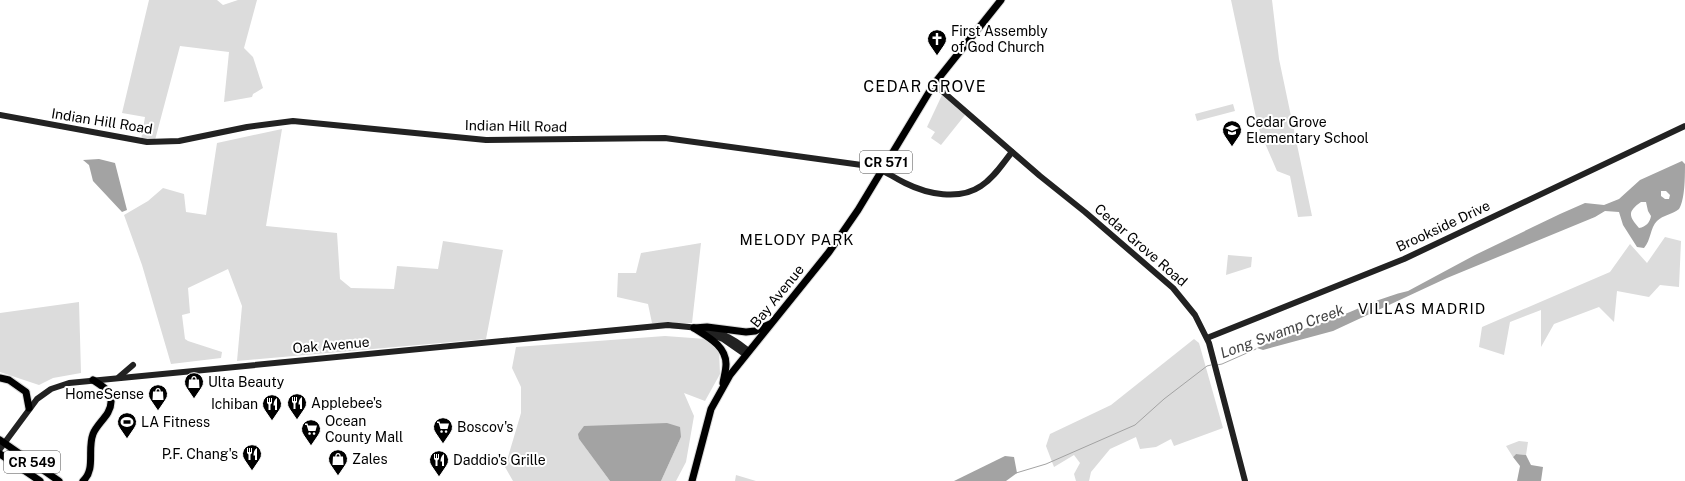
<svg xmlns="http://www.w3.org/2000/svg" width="1685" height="481" font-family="'Public Sans',sans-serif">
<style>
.green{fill:#dcdcdc}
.water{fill:#a3a3a3;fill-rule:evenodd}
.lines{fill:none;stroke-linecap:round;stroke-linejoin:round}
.stream{stroke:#a3a3a3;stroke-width:1}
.primary-casing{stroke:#dbdbdb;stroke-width:9}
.secondary{stroke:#222;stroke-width:6}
.primary{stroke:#000;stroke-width:7}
.labels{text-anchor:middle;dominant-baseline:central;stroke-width:4;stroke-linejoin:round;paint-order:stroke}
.shield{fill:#fff;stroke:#4c4c4c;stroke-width:1}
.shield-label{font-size:13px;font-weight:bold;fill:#000}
.poi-label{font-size:14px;fill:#000;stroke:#fff;text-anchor:start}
.street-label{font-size:14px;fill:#000;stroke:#fff}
.neighbourhood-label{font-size:15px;letter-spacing:1px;fill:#000;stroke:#fff}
.water-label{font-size:15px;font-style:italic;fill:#444;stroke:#fff}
.quarter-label{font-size:16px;letter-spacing:1px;fill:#000;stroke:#fff}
</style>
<rect width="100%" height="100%" fill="#fff"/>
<g class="green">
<polygon points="149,0 217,0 223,5 238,0 257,0 244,48 253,57 263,88 253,94 252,97 224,102 229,52 180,46 155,140 141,140 145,117 122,113"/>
<polygon points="1231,0 1272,0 1279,59 1312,216 1298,217 1290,176 1277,171 1258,127"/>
<polygon points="942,95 965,115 941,145 931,138 935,132 927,127"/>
<polygon points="1233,104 1235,111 1197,121 1195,114"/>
<polygon points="282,129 266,226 337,233 340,279 351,288 394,289 397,266 438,269 443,241 503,250 486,339 237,361 242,306 228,269 188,288 190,313 182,315 185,339 188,341 222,352 221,358 171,364 142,265 124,215 148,201 163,188 184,194 186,212 206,215 217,143"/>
<polygon points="1665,237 1681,241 1679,287 1660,285 1649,297 1617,291 1614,322 1599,307 1554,324 1541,347 1541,310 1510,322 1504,355 1479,347 1482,327 1610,272 1630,244 1647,263"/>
<polygon points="701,243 692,323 652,323 648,304 617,297 618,273 636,273 641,253"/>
<polygon points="1228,255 1252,257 1251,267 1226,275"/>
<polygon points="79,302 81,373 53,378 39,385 0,372 0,313"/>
<polygon points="665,336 706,339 719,350 720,374 705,401 684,393 694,416 686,462 676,481 661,481 681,437 579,439 610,481 513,481 505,467 521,413 521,387 512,368 516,347"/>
<polygon points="1194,339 1199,343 1223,428 1174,446 1171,439 1156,447 1140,449 1136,437 1110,449 1091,472 1089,481 1076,481 1074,474 1080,463 1074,455 1054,467 1046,446 1050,434 1111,405"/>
<polygon points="1519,441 1528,442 1526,455 1516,454 1513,457 1506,446"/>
<polygon points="736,475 756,481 735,481"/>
</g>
<g class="water">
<polygon points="99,159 115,163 127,210 122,212 93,181 89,165 83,160"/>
<path d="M1682 161 1685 164C1685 176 1685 200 1679 209 1673 214 1663 215 1657 221 1650 228 1651 240 1644 248L1637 247 1623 225 1619 212 1605 211 1595 217 1447 278 1333 331 1263 350 1257 348C1281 336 1307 329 1332 319 1357 310 1381 297 1408 291L1475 255 1560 214 1585 203 1604 205 1619 199 1640 180ZM1661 191H1666L1670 195 1669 199H1665L1661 196ZM1641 202H1646L1648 211 1651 216C1650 222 1646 227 1639 228 1628 216 1628 211 1641 202Z"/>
<polygon points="667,423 680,427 681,437 661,481 610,481 579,439 578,434 584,426"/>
<polygon points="1516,454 1526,455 1531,465 1543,467 1541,481 1517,481 1520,466 1513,457"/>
<polygon points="1005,456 1014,457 1017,473 1006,481 954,481"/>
</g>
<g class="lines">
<g class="stream">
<polyline points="1217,365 1222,364 1256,349"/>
<polyline points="1016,473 1046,464 1135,425 1164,399 1207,366 1211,365"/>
</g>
<g class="primary-casing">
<g id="primary">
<polyline points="694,328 707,327 746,332 755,331 770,324"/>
<path d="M694 328C708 337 726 346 726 364 726 370 724 377 723 383"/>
<polyline points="0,378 9,380 26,392 29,408"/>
<polyline points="0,440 59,481"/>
<polyline points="0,454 40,481"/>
<path d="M83 481C96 469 87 450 93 434 97 423 111 415 111 402 112 391 102 386 93 380"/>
<polyline points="692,481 711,409 730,375 829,252 858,210 934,84 1001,0"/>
</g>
</g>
<g class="secondary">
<polyline points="934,84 1040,176 1085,212 1173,288 1195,315 1209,343 1245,481"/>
<path d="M0 115 147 142 179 141 247 127 293 121 486 140 665 138 869 166C886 170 890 176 905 183 927 194 959 201 981 186 994 178 1003 163 1012 152"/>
<polyline points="709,334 723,339 746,355"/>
<polyline points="1207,338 1404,259 1685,126"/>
<polyline points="119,377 133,365"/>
<path d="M0 449 37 399 51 389 69 383 668 325C688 327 710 327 728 337 736 341 742 346 749 351"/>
</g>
<use href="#primary" class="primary"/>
</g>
<defs>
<g id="church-pin" transform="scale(1)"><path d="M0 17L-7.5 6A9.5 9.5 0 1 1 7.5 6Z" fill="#000" stroke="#fff"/><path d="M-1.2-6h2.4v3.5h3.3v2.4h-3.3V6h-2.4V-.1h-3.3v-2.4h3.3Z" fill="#fff"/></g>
<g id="school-pin" transform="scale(1)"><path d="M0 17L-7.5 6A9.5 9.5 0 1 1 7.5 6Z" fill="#000" stroke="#fff"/><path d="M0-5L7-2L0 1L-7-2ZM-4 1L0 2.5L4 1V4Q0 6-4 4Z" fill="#fff"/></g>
<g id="shop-pin" transform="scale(1)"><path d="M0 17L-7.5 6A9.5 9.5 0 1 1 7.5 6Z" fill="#000" stroke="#fff"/><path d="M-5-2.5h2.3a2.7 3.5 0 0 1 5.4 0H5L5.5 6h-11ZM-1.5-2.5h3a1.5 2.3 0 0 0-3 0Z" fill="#fff"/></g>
<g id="restaurant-pin" transform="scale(1)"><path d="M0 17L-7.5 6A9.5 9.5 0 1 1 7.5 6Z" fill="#000" stroke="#fff"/><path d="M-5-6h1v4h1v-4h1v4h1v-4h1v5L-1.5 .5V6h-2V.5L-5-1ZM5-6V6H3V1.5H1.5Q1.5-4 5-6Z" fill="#fff"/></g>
<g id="stadium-pin" transform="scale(1)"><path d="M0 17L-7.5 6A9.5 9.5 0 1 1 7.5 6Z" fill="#000" stroke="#fff"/><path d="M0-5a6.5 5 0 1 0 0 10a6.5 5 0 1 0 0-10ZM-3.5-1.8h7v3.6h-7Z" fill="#fff"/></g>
<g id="supermarket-pin" transform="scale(1)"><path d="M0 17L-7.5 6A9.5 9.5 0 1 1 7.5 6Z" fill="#000" stroke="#fff"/><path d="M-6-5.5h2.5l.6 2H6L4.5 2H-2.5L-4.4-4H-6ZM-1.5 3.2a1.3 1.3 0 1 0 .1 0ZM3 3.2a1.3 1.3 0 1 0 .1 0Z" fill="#fff"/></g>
</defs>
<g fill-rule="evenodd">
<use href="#church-pin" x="937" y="39"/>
<use href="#school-pin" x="1232" y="130"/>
<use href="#shop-pin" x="194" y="382"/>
<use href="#shop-pin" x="158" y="394"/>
<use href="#restaurant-pin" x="297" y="403"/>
<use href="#restaurant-pin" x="272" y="404"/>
<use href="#stadium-pin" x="127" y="422"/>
<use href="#supermarket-pin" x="443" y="427"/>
<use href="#supermarket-pin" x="311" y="429"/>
<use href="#restaurant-pin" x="252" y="454"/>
<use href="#shop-pin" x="338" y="459"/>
<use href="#restaurant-pin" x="439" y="460"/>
</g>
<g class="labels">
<g class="shield">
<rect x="860" y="151" width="52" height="22" rx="3"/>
<rect x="4" y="451" width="56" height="22" rx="3"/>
</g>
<g class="shield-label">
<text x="886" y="162">CR 571</text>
<text x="32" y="462">CR 549</text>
</g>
<g class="poi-label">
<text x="951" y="31">First Assembly<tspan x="951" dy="16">of God Church</tspan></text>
<text x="1246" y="122">Cedar Grove<tspan x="1246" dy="16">Elementary School</tspan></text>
<text x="208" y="382">Ulta Beauty</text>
<text x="144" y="394" text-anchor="end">HomeSense</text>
<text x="311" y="403">Applebee's</text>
<text x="258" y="404" text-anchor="end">Ichiban</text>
<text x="325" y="421">Ocean<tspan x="325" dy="16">County Mall</tspan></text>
<text x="141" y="422">LA Fitness</text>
<text x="457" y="427">Boscov's</text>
<text x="238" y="454" text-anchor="end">P.F. Chang's</text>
<text x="352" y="459">Zales</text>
<text x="453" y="460">Daddio's Grille</text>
</g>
<g class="street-label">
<text transform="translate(102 121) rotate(9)">Indian Hill Road</text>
<text transform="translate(516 126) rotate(1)">Indian Hill Road</text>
<text transform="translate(1443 226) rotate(-25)">Brookside Drive</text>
<text transform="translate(1141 245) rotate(41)">Cedar Grove Road</text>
<text transform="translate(777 296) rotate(-51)">Bay Avenue</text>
<text transform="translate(331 345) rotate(-5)">Oak Avenue</text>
</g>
<g class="neighbourhood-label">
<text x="797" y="239">MELODY PARK</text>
<text x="1422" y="308">VILLAS MADRID</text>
</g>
<g class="water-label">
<text transform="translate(1282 331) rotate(-20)">Long Swamp Creek</text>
</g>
<g class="quarter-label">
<text x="925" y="86">CEDAR GROVE</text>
</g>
</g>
</svg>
